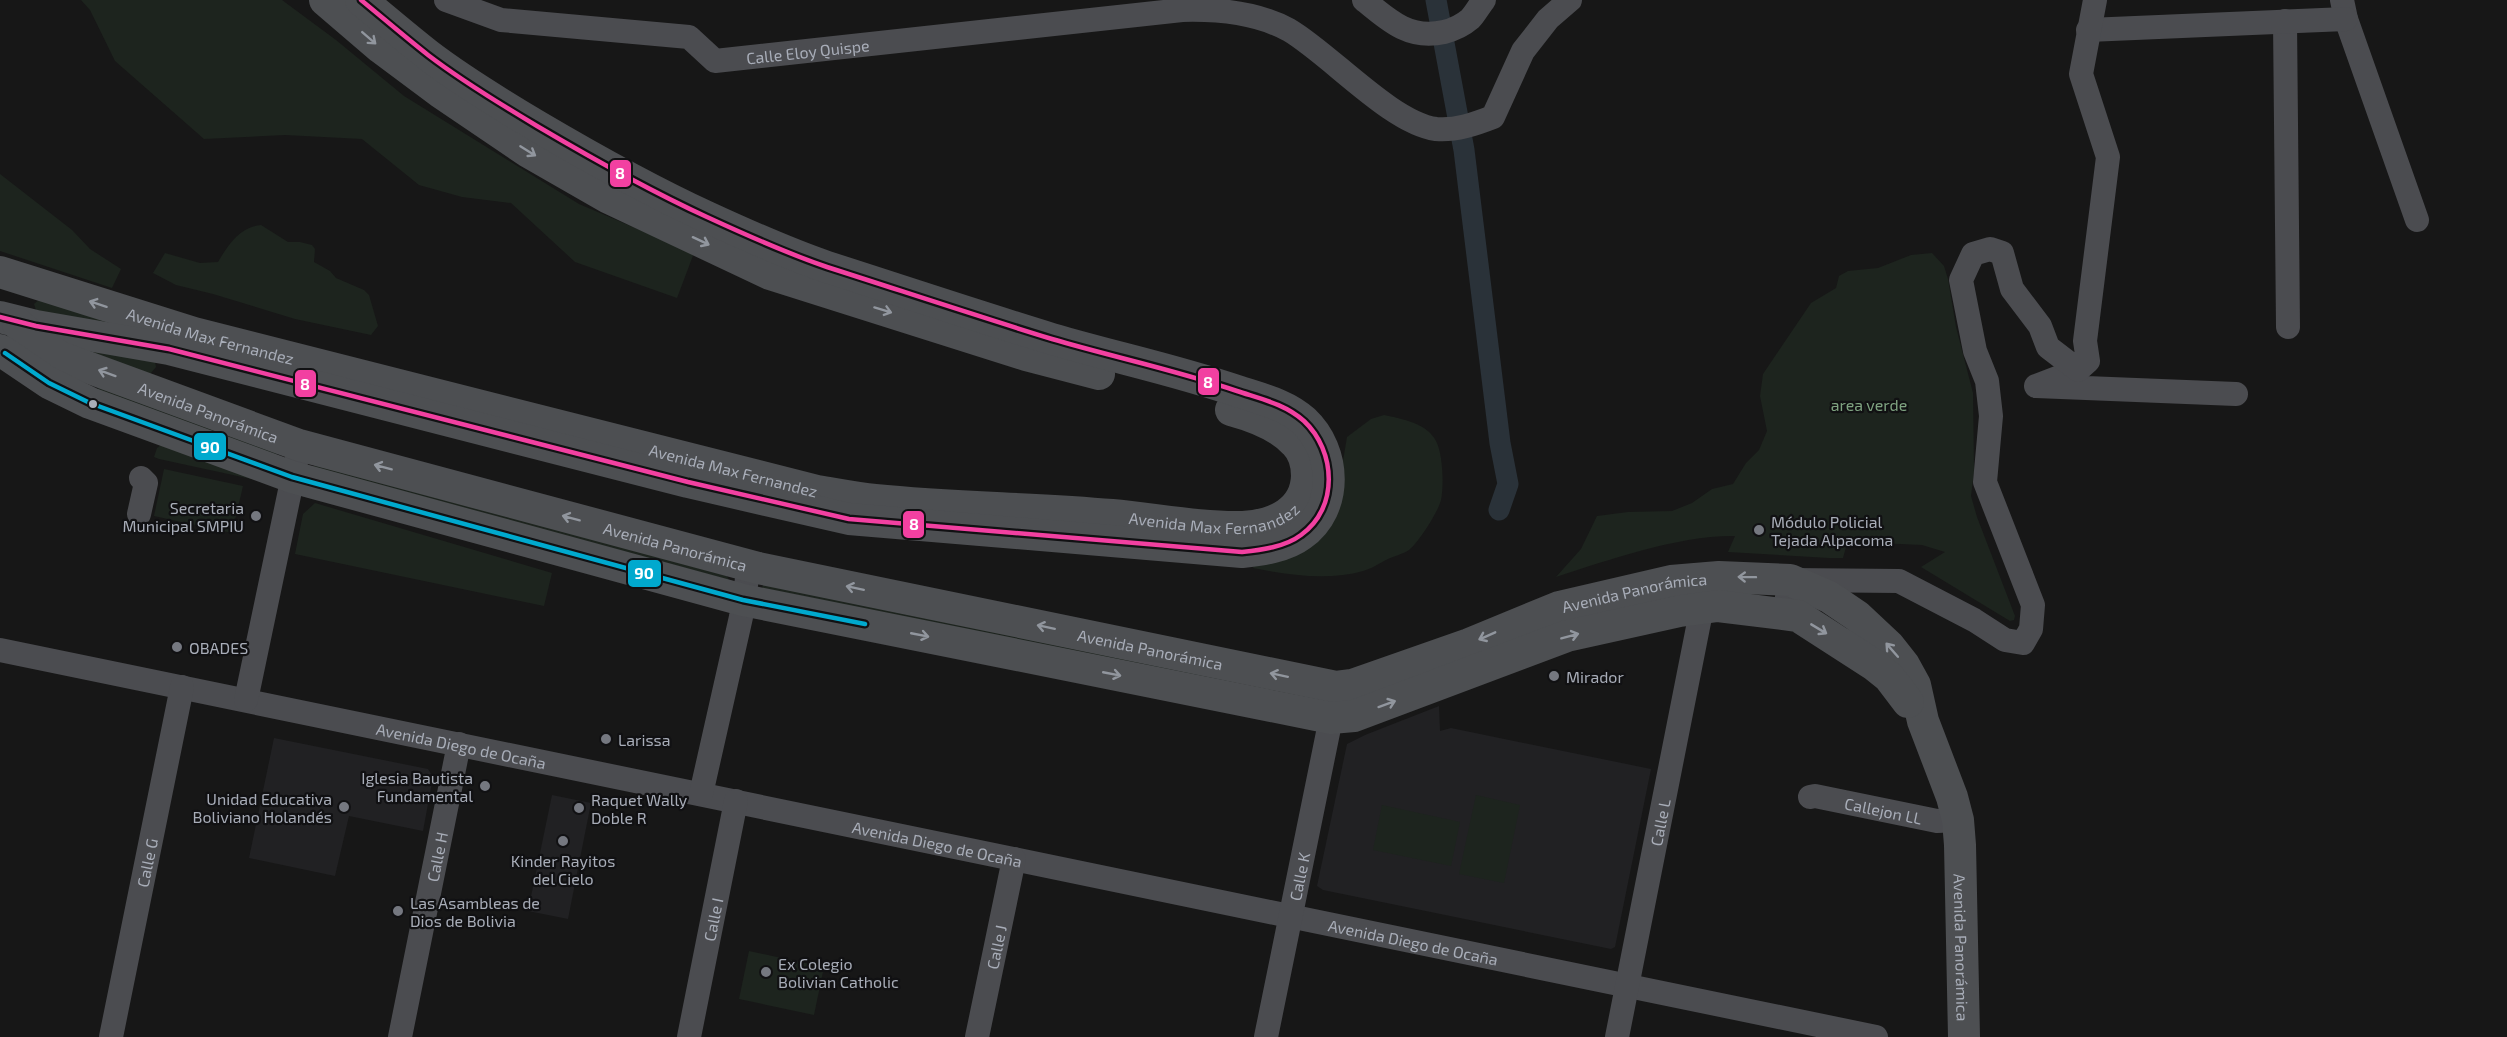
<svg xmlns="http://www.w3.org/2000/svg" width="2507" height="1037" font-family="'Exo 2',sans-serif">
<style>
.built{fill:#212123}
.green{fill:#1d241e}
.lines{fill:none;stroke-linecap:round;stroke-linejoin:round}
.canal{stroke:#2a3239;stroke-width:21}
.minor{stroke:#4b4c50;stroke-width:24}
.major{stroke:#4d4f52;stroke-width:32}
.bus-1-casing{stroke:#111113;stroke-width:9}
.bus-2-casing{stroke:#111113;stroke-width:9}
.bus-1{stroke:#f240a1;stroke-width:4.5}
.bus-2{stroke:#00a9ce;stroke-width:4.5}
.oneway{stroke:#91969e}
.bus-dot{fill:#a8adb8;stroke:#111113;stroke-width:2}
.poi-dot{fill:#757880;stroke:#111113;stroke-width:2}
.labels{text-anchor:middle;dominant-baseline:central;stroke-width:4.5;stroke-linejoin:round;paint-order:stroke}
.street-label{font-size:16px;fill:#a8adb8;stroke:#111113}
.park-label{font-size:16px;fill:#7fa381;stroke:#111113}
.poi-label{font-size:16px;fill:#a8adb8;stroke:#111113;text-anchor:start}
.line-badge{stroke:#111113;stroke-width:2}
.badge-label{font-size:16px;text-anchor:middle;font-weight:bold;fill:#fff}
</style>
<rect width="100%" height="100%" fill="#171717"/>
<g class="built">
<polygon points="1439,706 1440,731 1451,728 1651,769 1615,947 1611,949 1323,890 1317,886 1347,744 1365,735"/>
<polygon points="274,738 428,769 433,777 423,831 349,816 335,876 249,858"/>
<polygon points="552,795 591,803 568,919 528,911"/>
</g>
<g class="green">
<polygon points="81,0 282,0 336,40 404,96 579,204 694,253 677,298 575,262 511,203 462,197 419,185 362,139 285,135 204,139 115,61 90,10"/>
<polygon points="0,174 72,230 90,249 121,269 112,288 0,251"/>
<path d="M261 225 288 242H300L312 245 315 249 314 262 330 271 336 278 364 290 369 295 378 326 371 335 295 319 213 294 176 285 153 273 165 253 200 263 218 262C228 245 240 227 261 225Z"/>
<path d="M1932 253 1944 266 1948 279 1956 327 1973 393 1974 471 1971 496 1977 517 2015 616 2014 620 2010 621 1921 567 1945 552 1922 545 1879 543 1846 547 1843 558H1829L1728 552 1735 536C1680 535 1608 560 1556 577L1581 549 1597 516 1628 512 1672 511 1692 503 1712 489 1733 484 1746 463 1759 450 1767 431 1760 396 1763 374 1811 303 1836 288 1839 276 1848 271 1878 268 1911 255Z"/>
<polygon points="40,299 160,335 37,313 34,304"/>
<polygon points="77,347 155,362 156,367 150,374"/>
<polygon points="98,387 278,452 276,456 97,390"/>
<path d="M1384 415C1402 419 1427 423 1436 441 1443 454 1444 486 1441 500 1438 512 1419 542 1409 550 1403 554 1394 556 1388 559 1380 563 1371 569 1363 571 1329 581 1287 575 1253 568L1259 550 1341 473 1347 437 1371 419Z"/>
<polygon points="161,445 261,481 159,459 154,457 157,448"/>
<polygon points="316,463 727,576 729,580 313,467"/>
<polygon points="164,469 243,486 232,533 154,516"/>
<polygon points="315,503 552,573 544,606 295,554 303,514"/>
<polygon points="763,584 1314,696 1315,700 762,588"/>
<polygon points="1476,795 1520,805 1504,883 1459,874"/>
<polygon points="1382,805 1460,822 1451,866 1373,850"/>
<polygon points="749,951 824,967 814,1015 739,999"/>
</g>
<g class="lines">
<polyline class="canal" points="1436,0 1464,150 1500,443 1508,484 1499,510"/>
<g class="minor">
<path id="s1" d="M446 0 501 20 689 37 715 61 1182 10C1217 9 1258 13 1289 30 1330 54 1391 123 1436 129 1455 131 1475 124 1493 117L1523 51 1548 19 1570 0"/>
<path d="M1364 0C1389 21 1410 40 1444 32 1452 30 1463 25 1470 19 1475 14 1479 6 1484 0"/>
<polyline points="2342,0 2346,19 2417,220"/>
<polyline points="2285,21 2288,327"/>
<polyline points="2088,30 2346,19"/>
<polyline points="2078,370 2036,386 2236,394"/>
<polyline points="139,514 146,483 141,478"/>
<polyline points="1784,614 1790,580 1899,581 1974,620 2005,640 2023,643 2031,629 2033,605 1985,482 1991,416 1987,381 1975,351 1961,280 1973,254 1990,249 2002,253 2012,289 2040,326 2048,347 2078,370 2088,361 2085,341 2108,157 2081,74 2095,0"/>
<path id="s2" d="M0 650 1876 1037"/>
<polyline points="246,700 296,462"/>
<polyline points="701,794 741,617 749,566"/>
<path id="s3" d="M1810 797 1815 796 1937 821 1958 820"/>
<path id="s4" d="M111 1037 182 687"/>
<path id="s5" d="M400 1037 459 744"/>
<path id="s6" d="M689 1037 736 801"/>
<path id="s7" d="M977 1037 1014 859"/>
<path id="s8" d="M1266 1037 1331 718"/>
<path id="s9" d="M1617 1037 1702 607"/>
</g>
<g class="major">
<polyline points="325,0 381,48 440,92 527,151 609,198 770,274 1026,355 1099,374"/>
<path id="s10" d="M0 272 194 333 817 491C836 494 856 498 875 500 954 508 1033 508 1112 515 1156 519 1199 528 1243 527 1275 525 1306 511 1307 476 1307 464 1304 452 1295 443 1279 425 1253 416 1231 410"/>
<path d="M0 317 36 326 169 349 688 482 849 519 1242 552C1261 550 1285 547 1301 535 1339 508 1336 451 1304 421 1285 404 1261 399 1237 391 1176 370 1113 357 1052 339 977 316 902 291 827 267 786 253 746 235 707 217 648 190 593 159 537 126 500 104 462 81 428 55 405 37 383 18 361 0"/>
<path id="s11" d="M18 324 35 340 60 357 299 445 758 568 1336 687 1352 685 1469 644 1559 607 1671 581 1719 577 1790 580 1829 597 1857 616 1889 646 1904 665 1915 685 1923 721 1952 797 1958 820 1960 845 1964 1037"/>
<polyline points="0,350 49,383 90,403 292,477 743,600 1331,718 1354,716 1567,636 1680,611 1718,606 1798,616 1874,665 1889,677 1908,702"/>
</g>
<g class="bus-1-casing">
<path id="bus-1" d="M0 317 36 326 169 349 688 482 849 519 1242 552C1261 550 1285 547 1301 535 1339 508 1336 451 1304 421 1285 404 1261 399 1237 391 1176 370 1113 357 1052 339 977 316 902 291 827 267 786 253 746 235 707 217 648 190 593 159 537 126 500 104 462 81 428 55 405 37 383 18 361 0"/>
</g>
<g class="bus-2-casing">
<polyline id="bus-2" points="5,353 49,383 90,403 292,477 743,600 865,624"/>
</g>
<use href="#bus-1" class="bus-1"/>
<use href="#bus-2" class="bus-2"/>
</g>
<defs><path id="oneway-shaft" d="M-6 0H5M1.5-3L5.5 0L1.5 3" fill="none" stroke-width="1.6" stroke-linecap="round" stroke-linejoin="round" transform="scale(1.5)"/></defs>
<g class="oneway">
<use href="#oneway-shaft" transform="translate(369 38) rotate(41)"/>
<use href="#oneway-shaft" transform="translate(528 151) rotate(32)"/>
<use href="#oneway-shaft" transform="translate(701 241) rotate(25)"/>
<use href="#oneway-shaft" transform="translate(98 304) rotate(-162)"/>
<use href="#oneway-shaft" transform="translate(883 310) rotate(17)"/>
<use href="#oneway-shaft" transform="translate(107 373) rotate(-160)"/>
<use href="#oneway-shaft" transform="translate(383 467) rotate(-165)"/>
<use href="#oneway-shaft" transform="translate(571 518) rotate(-165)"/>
<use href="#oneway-shaft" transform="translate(1747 577) rotate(-179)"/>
<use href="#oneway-shaft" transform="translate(855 588) rotate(-168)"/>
<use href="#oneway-shaft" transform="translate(1046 627) rotate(-168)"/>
<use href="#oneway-shaft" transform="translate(1819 629) rotate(31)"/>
<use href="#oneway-shaft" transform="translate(920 635) rotate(11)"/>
<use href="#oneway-shaft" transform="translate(1487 636) rotate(156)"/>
<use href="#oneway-shaft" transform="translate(1570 636) rotate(-15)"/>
<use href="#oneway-shaft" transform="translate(1892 650) rotate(-131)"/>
<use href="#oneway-shaft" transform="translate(1112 674) rotate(11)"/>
<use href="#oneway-shaft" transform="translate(1279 675) rotate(-168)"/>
<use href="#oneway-shaft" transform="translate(1387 704) rotate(-20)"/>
</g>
<circle class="bus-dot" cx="93" cy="404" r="5"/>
<g class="poi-dot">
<circle cx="256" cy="516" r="6"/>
<circle cx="1759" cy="530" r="6"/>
<circle cx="177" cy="647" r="6"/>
<circle cx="1554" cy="676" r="6"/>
<circle cx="606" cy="739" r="6"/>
<circle cx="485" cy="786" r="6"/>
<circle cx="344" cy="807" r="6"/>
<circle cx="579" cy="808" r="6"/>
<circle cx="563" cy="841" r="6"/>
<circle cx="398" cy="911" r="6"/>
<circle cx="766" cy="972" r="6"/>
</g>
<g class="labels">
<g class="street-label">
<text stroke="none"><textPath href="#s1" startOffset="376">Calle Eloy Quispe</textPath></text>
<text stroke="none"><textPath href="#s10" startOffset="220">Avenida Max Fernandez</textPath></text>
<text stroke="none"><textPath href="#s11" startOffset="212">Avenida Panorámica</textPath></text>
<text stroke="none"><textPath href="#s10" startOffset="760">Avenida Max Fernandez</textPath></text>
<text stroke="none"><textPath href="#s10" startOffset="1246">Avenida Max Fernandez</textPath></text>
<text stroke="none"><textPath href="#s11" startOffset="698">Avenida Panorámica</textPath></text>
<text stroke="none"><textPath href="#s11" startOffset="1688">Avenida Panorámica</textPath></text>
<text stroke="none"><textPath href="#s11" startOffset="1184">Avenida Panorámica</textPath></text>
<text stroke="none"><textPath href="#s2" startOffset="471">Avenida Diego de Ocaña</textPath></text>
<text stroke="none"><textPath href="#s3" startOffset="75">Callejon LL</textPath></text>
<text stroke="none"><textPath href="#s9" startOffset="219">Calle L</textPath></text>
<text stroke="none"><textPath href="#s2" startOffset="957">Avenida Diego de Ocaña</textPath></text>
<text stroke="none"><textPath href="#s5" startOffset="184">Calle H</textPath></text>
<text stroke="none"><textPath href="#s4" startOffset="178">Calle G</textPath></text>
<text stroke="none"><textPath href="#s8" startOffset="164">Calle K</textPath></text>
<text stroke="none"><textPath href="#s6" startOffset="120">Calle I</textPath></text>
<text stroke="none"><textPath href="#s2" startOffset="1443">Avenida Diego de Ocaña</textPath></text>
<text stroke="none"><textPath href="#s11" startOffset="2282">Avenida Panorámica</textPath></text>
<text stroke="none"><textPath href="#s7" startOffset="92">Calle J</textPath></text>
</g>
<g class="park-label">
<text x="1869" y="404">area verde</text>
</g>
<g class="poi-label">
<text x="244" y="507" text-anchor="end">Secretaria<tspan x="244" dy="18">Municipal SMPIU</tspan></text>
<text x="1771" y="521">Módulo Policial<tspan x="1771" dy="18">Tejada Alpacoma</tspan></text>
<text x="189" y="647">OBADES</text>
<text x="1566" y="676">Mirador</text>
<text x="618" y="739">Larissa</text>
<text x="473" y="777" text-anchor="end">Iglesia Bautista<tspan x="473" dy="18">Fundamental</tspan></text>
<text x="332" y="798" text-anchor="end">Unidad Educativa<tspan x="332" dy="18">Boliviano Holandés</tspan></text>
<text x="591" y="799">Raquet Wally<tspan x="591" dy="18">Doble R</tspan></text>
<text x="563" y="860" text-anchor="middle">Kinder Rayitos<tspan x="563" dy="18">del Cielo</tspan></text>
<text x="410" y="902">Las Asambleas de<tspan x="410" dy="18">Dios de Bolivia</tspan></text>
<text x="778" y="963">Ex Colegio<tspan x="778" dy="18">Bolivian Catholic</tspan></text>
</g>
</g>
<g class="line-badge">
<rect x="609" y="159" width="23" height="29" rx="6" fill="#f240a1"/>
<rect x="1197" y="367" width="23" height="29" rx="6" fill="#f240a1"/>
<rect x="294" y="369" width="23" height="29" rx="6" fill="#f240a1"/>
<rect x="193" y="432" width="34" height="29" rx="6" fill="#00a9ce"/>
<rect x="902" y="510" width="23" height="29" rx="6" fill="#f240a1"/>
<rect x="627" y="559" width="35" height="29" rx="6" fill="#00a9ce"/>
</g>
<g class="badge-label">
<text x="620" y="179">8</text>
<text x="1208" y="388">8</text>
<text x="305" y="390">8</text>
<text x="210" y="453">90</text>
<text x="914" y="530">8</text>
<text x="644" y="579">90</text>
</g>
</svg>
